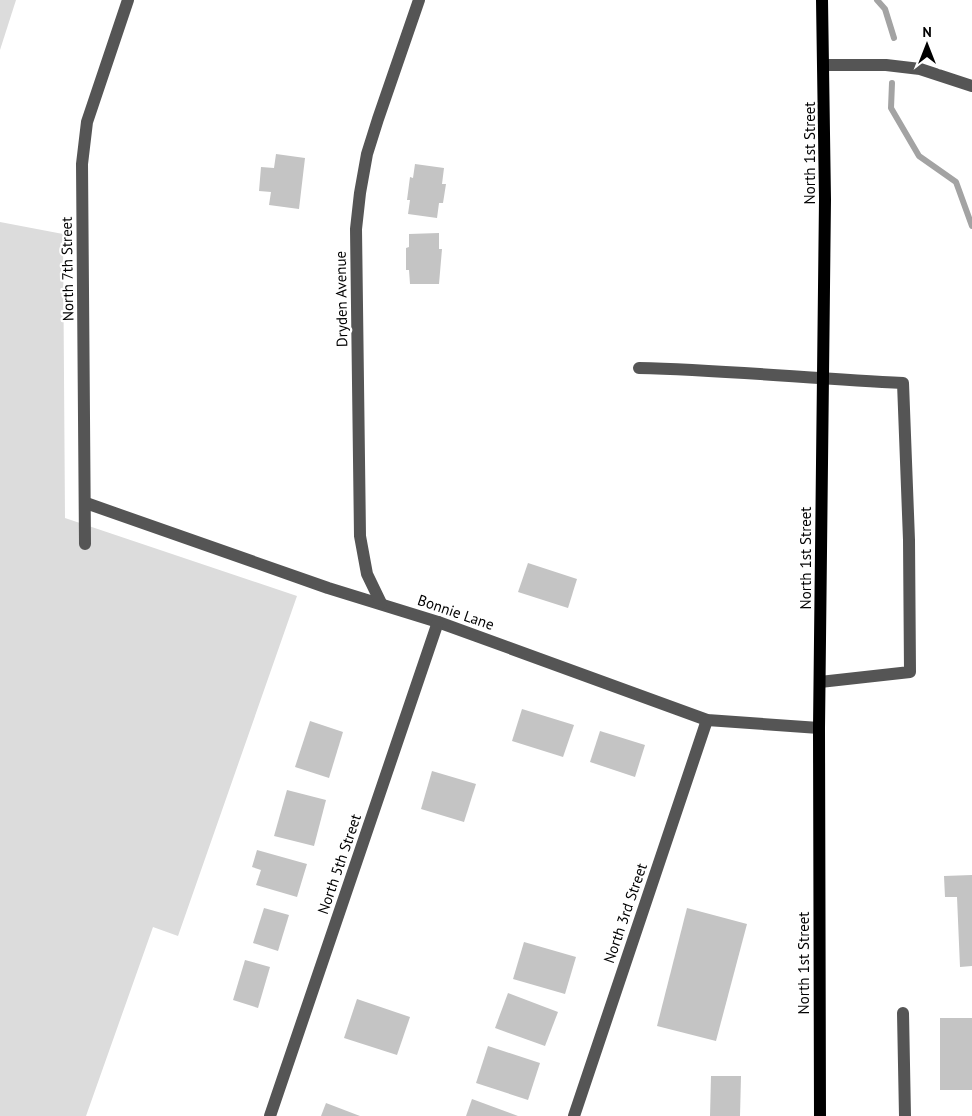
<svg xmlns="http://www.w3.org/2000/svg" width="972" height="1116" font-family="'PT Sans',sans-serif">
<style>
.green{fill:#dcdcdc}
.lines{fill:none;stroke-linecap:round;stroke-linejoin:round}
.stream{stroke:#a3a3a3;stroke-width:6}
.building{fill:#c4c4c4}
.minor{stroke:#555;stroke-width:12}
.major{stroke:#000;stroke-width:12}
.labels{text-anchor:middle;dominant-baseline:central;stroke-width:4.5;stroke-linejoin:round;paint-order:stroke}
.street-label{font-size:15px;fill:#000;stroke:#fff}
</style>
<rect width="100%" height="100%" fill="#fff"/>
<g class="green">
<polygon points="0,0 16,0 0,50"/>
<polygon points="0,222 63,234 65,518 297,596 178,936 153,927 86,1116 0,1116"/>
</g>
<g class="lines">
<g class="stream">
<polyline points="877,0 885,9 894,38"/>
<polyline points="892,83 891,108 919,156 956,182 972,226"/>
</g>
</g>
<g class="building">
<polygon points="276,154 305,158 299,209 269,205 271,192 259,191 261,167 274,168"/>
<polygon points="415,164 444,168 442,184 446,184 443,203 439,203 437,218 408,214 410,200 407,200 410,177 413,178"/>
<polygon points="439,233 439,249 442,249 439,284 410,284 409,270 406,270 406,248 409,247 409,234"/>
<polygon points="528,563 577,579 568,608 518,592"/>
<polygon points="522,709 574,725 563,757 512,741"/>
<polygon points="310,721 343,732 329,778 295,767"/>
<polygon points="600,731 645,745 635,777 590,762"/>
<polygon points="432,771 476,784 464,822 421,809"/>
<polygon points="287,790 326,800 314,846 274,836"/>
<polygon points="257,850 307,864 297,897 256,885 261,870 252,867"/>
<polygon points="972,875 972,966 960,967 957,897 945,897 944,876"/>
<polygon points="264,908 289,915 278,951 253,943"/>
<polygon points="687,908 747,924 716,1041 657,1026"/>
<polygon points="524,942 576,957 565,994 513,979"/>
<polygon points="245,960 270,967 258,1008 233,1000"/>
<polygon points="508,993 558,1012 545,1046 495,1028"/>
<polygon points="357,999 410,1017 397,1055 344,1038"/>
<rect x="940" y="1018" width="32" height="72"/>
<polygon points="488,1046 540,1063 528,1100 476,1083"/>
<polygon points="711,1076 741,1076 740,1116 710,1116"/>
<polygon points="472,1099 518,1116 466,1116"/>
<polygon points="326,1103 360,1116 321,1116"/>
</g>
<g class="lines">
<g class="minor">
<polyline points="825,65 886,65 920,69 972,86"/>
<path d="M639 368C727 370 815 379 903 383L909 540 910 672 820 682"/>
<polyline points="86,503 328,588 438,622 707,720 819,728"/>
<polyline points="85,544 82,164 87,122 128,0"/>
<polyline points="381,603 367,574 360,536 356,229 360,193 367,154 378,119 419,0"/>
<polyline points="903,1013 905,1116"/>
<polyline points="270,1116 438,622"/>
<polyline points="574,1116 707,720"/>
</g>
<polyline class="major" points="820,1116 819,728 825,199 822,0"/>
</g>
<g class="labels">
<g class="street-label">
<text transform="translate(809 153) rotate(-90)">North 1st Street</text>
<text transform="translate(67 269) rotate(-91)">North 7th Street</text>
<text transform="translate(341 299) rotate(-91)">Dryden Avenue</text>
<text transform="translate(805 558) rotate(-90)">North 1st Street</text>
<text transform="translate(456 612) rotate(19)">Bonnie Lane</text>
<text transform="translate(339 864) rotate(-71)">North 5th Street</text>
<text transform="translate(625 913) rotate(-71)">North 3rd Street</text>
<text transform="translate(803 963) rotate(-90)">North 1st Street</text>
</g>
</g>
<g transform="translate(927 45)" stroke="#ffffff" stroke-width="4" paint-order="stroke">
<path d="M0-4L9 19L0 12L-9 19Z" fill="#000000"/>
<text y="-8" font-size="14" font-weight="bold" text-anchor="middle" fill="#000000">N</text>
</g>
</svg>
